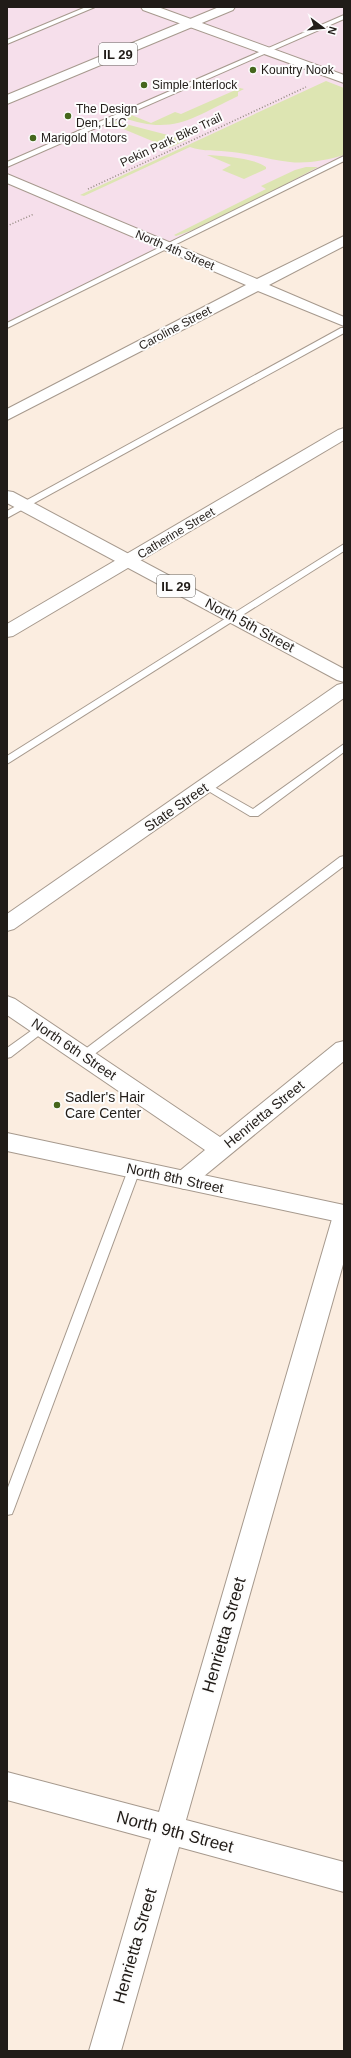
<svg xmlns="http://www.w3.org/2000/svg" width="351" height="2058" font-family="Arial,sans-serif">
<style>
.commercial{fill:#f6dfeb}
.green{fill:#dde5b2}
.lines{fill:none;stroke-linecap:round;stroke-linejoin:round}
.lane-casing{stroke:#a6998d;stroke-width:2}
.street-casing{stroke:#a6998d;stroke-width:2}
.secondary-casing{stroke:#a6998d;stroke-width:2}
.primary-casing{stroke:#a6998d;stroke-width:2}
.path{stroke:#938980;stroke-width:1.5;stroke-dasharray:1 2;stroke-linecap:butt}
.lane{fill:#fff;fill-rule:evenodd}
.street{fill:#fff;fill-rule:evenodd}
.secondary{fill:#fff;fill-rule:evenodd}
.primary{fill:#fff;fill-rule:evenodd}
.poi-dot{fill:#45661c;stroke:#fdfdfd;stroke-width:1.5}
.labels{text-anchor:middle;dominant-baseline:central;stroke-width:4;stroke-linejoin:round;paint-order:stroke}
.far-poi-label{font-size:12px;fill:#211c18;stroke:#fdfdfd;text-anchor:start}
.far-street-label{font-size:12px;fill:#211c18;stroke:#fdfdfd}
.shield{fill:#fdfdfd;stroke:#63605d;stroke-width:1}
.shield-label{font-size:13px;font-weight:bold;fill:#211c18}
.street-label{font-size:14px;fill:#211c18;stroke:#fdfdfd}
.poi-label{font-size:14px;fill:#211c18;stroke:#fdfdfd;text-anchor:start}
.near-street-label{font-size:17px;fill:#211c18;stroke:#fdfdfd}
</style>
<rect width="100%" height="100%" fill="#fbede0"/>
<polygon class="commercial" points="7,7 344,7 344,160 7,326"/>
<g class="green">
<path d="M326 81 344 88V155C327 160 307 164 290 162 270 160 252 154 232 152 218 150 203 152 190 147L84 196 80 195Z"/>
<path d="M240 88 244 89 238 92V96C192 118 173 136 121 117L129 114 151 123 175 112 181 114Z"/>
<polygon points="114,121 187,140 169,148 109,123"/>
<path d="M207 155C223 156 254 158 266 167V169L244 179 222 170 231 165Z"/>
<polygon points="306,167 318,167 271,192 193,230 176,236 174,235 266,189 261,186 295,170"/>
</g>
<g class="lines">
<g class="lane-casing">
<g id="lane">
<polygon points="86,7 95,7 7,44 7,40"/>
<polygon points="344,15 344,19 7,167 7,162"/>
<polygon points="344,156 344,161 7,328 7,323"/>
<polygon points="341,328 344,328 344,333 7,518 7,511"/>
<polygon points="344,544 344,551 7,764 7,756"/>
<polygon points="344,744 344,752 258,816 250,816 200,786 201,784 209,784 253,809"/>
<polygon points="344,856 344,866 88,1059 80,1059 78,1056 80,1053 340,857"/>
<polygon points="42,1023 46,1024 48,1027 46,1030 11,1057 7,1058 7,1048"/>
<polygon points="134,1165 139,1167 140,1170 14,1509 12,1514 7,1515 7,1490 128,1170 129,1167"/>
</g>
</g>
<g class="street-casing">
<g id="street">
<polygon points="141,7 158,7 344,75 344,83 143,10"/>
<polygon points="7,174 257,279 344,236 344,246 269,285 344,317 344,326 258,291 7,420 7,409 246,285 7,183"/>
<polygon points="344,428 344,440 13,636 7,637 7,624 338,430"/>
<polygon points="344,683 344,698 14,929 7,931 7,914 337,685"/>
<polygon points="7,996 15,999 220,1137 336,1043 344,1041 344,1061 192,1186 184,1189 176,1186 172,1180 176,1174 205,1150 7,1015"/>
<polygon points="344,1210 344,1261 186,1820 344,1862 344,1892 179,1847 121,2051 89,2051 151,1839 7,1800 7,1772 159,1812 332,1219 336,1212"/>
</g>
</g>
<g class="secondary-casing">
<polygon id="secondary" points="7,1133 344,1205 344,1223 7,1151"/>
</g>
<g class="primary-casing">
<g id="primary">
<polygon points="219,7 235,7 233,10 7,104 7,95"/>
<polygon points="7,491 13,492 344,669 344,682 337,680 7,503"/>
</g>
</g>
<g class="path">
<polyline points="88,189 306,87"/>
<polyline points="7,226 34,214"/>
</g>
<use href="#lane" class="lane"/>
<use href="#street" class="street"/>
<use href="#secondary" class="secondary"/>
<use href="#primary" class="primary"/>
</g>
<g class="poi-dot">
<circle cx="253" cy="70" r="4"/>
<circle cx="144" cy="85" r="4"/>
<circle cx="68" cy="116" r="4"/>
<circle cx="33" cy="138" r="4"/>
<circle cx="57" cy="1105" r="4"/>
</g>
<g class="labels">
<g class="far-poi-label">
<text x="261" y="70">Kountry Nook</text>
<text x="152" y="85">Simple Interlock</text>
<text x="76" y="109">The Design<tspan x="76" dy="14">Den, LLC</tspan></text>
<text x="41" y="138">Marigold Motors</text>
</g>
<g class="far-street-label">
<text transform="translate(171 140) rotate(-25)">Pekin Park Bike Trail</text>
<text transform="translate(175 250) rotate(23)">North 4th Street</text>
<text transform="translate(175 328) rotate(-28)">Caroline Street</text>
<text transform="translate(176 533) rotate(-31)">Catherine Street</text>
</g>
<g class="shield">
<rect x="99" y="43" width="38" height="22" rx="3"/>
<rect x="157" y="575" width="38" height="22" rx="3"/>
</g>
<g class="shield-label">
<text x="118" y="54">IL 29</text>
<text x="176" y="586">IL 29</text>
</g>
<g class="street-label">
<text transform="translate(250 625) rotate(28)">North 5th Street</text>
<text transform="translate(176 807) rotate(-35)">State Street</text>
<text transform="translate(74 1049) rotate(34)">North 6th Street</text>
<text transform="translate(264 1114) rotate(-39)">Henrietta Street</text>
<text transform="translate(175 1178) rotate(12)">North 8th Street</text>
</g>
<g class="poi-label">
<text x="65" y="1097">Sadler's Hair<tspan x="65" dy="16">Care Center</tspan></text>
</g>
<g class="near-street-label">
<text transform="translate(224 1635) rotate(-74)">Henrietta Street</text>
<text transform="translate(175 1832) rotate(15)">North 9th Street</text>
<text transform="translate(135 1946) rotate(-74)">Henrietta Street</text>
</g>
</g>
<rect width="351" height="2058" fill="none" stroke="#211c18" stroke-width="16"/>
<g transform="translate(323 28) rotate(106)" stroke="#fdfdfd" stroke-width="3" paint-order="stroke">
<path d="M0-3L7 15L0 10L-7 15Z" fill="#211c18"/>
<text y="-6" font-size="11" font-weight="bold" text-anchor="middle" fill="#211c18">N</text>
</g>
</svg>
